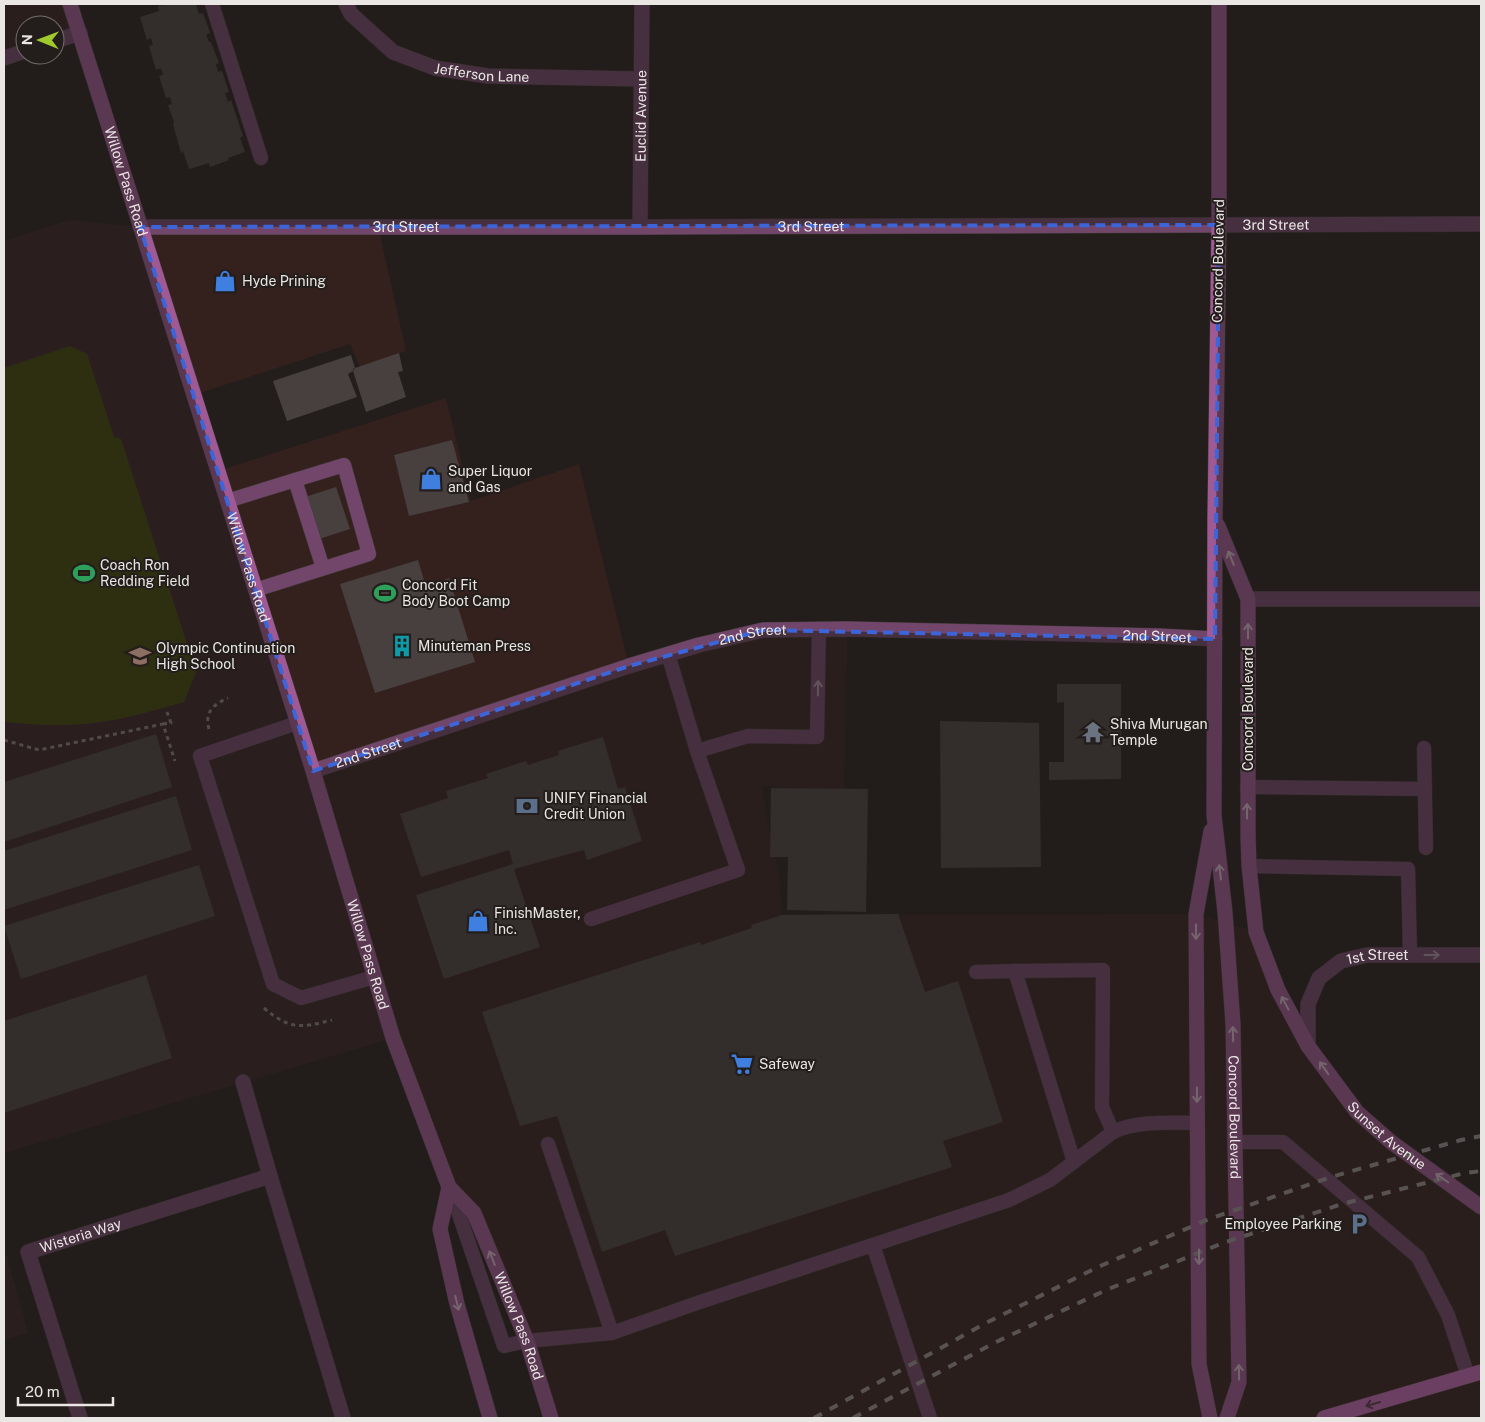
<svg xmlns="http://www.w3.org/2000/svg" width="1485" height="1422" font-family="'Public Sans',sans-serif">
<style>
.commercial{fill:#34211d}
.education{fill:#332125}
.green{fill:#3c4606}
.building{fill:#47403f}
.lines{fill:none;stroke-linecap:round;stroke-linejoin:round}
.lane-casing{stroke:#3f3a37;stroke-width:15}
.street-casing{stroke:#3f3a37;stroke-width:16}
.secondary-casing{stroke:#3f3a37;stroke-width:16}
.primary-casing{stroke:#3f3a37;stroke-width:16}
.path{stroke:#878380;stroke-width:3;stroke-dasharray:4 4;stroke-linecap:butt}
.lane{stroke:#71466a;stroke-width:14}
.street{stroke:#71466a;stroke-width:15}
.secondary{stroke:#9f5995;stroke-width:15}
.primary{stroke:#c368b6;stroke-width:15}
.rail{stroke:#9a9694;stroke-width:4;stroke-dasharray:9 9;stroke-linecap:butt}
.oneway{stroke:#d4bccc}
.oneway2{stroke:#ae96a7}
.oneway3{stroke:#5b3851}
.marked{fill:none;stroke:#3c65da;stroke-width:4;stroke-dasharray:10 6;stroke-linejoin:round}
.labels{text-anchor:middle;dominant-baseline:central;stroke-width:4;stroke-linejoin:round;paint-order:stroke}
.street-label{font-size:14px;fill:#eae6e4;stroke:#231e1b}
.poi-label{font-size:14px;fill:#eae6e4;stroke:#231e1b;text-anchor:start}
</style>
<rect width="100%" height="100%" fill="#231e1b"/>
<g class="commercial">
<polygon points="4,4 70,4 80,33 55,41 55,25 25,25 25,51 4,58"/>
<polygon points="378,226 406,351 360,367 350,344 194,395 140,227"/>
<polygon points="446,398 471,501 579,464 629,666 763,630 847,629 844,789 762,786 766,814 779,878 782,915 1196,914 1256,932 1335,1084 1481,1204 1481,1418 551,1418 474,1213 449,1187 393,1038 218,471"/>
</g>
<g class="education">
<polygon points="70,220 140,227 393,1038 4,1153 4,241"/>
<polygon points="4,1246 28,1333 4,1340"/>
</g>
<path class="green" d="M70 346 87 354 114 437 121 439 196 672 184 702C156 710 129 718 101 722 69 727 37 725 5 722L4 721V368Z"/>
<g class="building">
<polygon points="168,4 196,4 199,14 203,13 210,33 206,35 209,42 211,42 219,63 216,64 218,72 222,71 229,92 225,93 228,102 231,100 243,136 240,138 245,152 228,158 229,160 210,167 209,163 189,169 183,151 181,153 173,124 174,122 168,105 172,104 170,97 166,98 159,76 163,75 161,68 156,70 149,46 153,45 151,38 147,40 140,17 159,11 158,6"/>
<polygon points="399,353 403,371 398,372 406,397 366,412 353,371 355,368 353,369 353,371 348,374 357,397 287,421 273,381 351,355 355,368"/>
<polygon points="452,440 469,502 409,516 394,455"/>
<polygon points="336,487 350,529 316,540 302,498"/>
<polygon points="418,560 426,587 449,578 475,662 375,693 340,584"/>
<polygon points="1057,684 1121,684 1121,779 1049,780 1049,762 1064,762 1064,702 1057,703"/>
<polygon points="940,721 1039,723 1041,867 941,868"/>
<polygon points="156,734 172,787 4,842 4,782"/>
<polygon points="603,737 618,789 625,787 642,841 587,860 584,850 514,869 540,947 444,979 416,895 513,864 509,850 421,877 400,814 448,798 446,791 488,778 486,774 526,761 528,765 559,755 558,751"/>
<polygon points="771,788 868,789 866,912 787,910 788,857 770,857"/>
<polygon points="176,796 192,850 4,910 4,851"/>
<polygon points="199,865 215,916 21,979 4,926"/>
<polygon points="898,914 925,992 958,981 1003,1122 943,1141 952,1167 675,1256 665,1230 602,1252 557,1116 520,1126 482,1012 700,942 701,945 752,928 751,925 782,915"/>
<polygon points="146,975 172,1058 4,1113 4,1021"/>
</g>
<g class="lines">
<g class="lane-casing">
<g id="lane">
<polyline points="212,4 261,158"/>
<polyline points="295,480 323,568"/>
<polyline points="227,501 344,465 369,554 255,590"/>
<polyline points="297,723 200,756 273,984 301,998 374,977"/>
<polyline points="1424,748 1426,848"/>
<polyline points="697,751 748,736 817,737 819,629"/>
<polyline points="1247,787 1425,789"/>
<polyline points="1249,866 1408,869 1410,955"/>
<polyline points="591,919 738,870 697,751 668,654"/>
<polyline points="976,972 1015,971"/>
<polyline points="1235,1142 1283,1142 1418,1257 1448,1315 1468,1376"/>
<polyline points="548,1144 612,1333"/>
<polyline points="1074,1162 1015,971 1103,970 1102,1107 1113,1132"/>
<path d="M450 1188 504 1346 527 1341 612 1333 700 1302 1009 1200 1050 1180 1113 1132C1138 1120 1170 1123 1197 1123"/>
<polyline points="873,1245 930,1418"/>
</g>
</g>
<g class="street-casing">
<g id="street">
<path id="s1" d="M346 4 351 14 393 52 435 68 488 76 641 79"/>
<polyline points="55,41 80,33"/>
<polyline points="4,58 25,51"/>
<path id="s2" d="M140 227H640L1481 224"/>
<path id="s3" d="M640 227 642 4"/>
<polyline points="1248,599 1481,599"/>
<path id="s4" d="M313 771 629 666 699 645 763 630 847 629 1159 636 1215 639"/>
<path id="s5" d="M1308 1046V1004L1319 978 1341 961 1367 955H1481"/>
<polyline points="243,1082 270,1176 343,1418"/>
<path id="s6" d="M80 1418 28 1252 270 1176"/>
</g>
</g>
<g class="secondary-casing">
<g id="secondary">
<path id="s7" d="M70 4 313 771 393 1038 449 1187 474 1213 527 1341 551 1418"/>
<path id="s8" d="M1219 4V225L1215 518 1214 815 1225 912 1233 1024 1239 1382 1227 1418"/>
<path id="s9" d="M1218 526 1248 599V836L1249 866 1256 932 1278 990 1308 1046 1357 1112 1391 1142 1481 1207"/>
<polyline points="449,1187 440,1229 457,1304 490,1418"/>
<polyline points="1210,1418 1199,1364 1196,914 1211,831"/>
</g>
</g>
<g class="primary-casing">
<polyline id="primary" points="1324,1418 1481,1372"/>
</g>
<g class="path">
<polyline points="163,724 171,723 167,712"/>
<path d="M209 729C204 712 214 704 228 698"/>
<polyline points="4,740 39,750 163,724 175,761"/>
<path d="M264 1008C290 1030 301 1028 332 1020"/>
</g>
<use href="#lane" class="lane"/>
<use href="#street" class="street"/>
<use href="#secondary" class="secondary"/>
<use href="#primary" class="primary"/>
<g class="rail">
<polyline points="814,1418 986,1323 1098,1267 1209,1219 1331,1177 1461,1140 1481,1136"/>
<polyline points="853,1418 996,1342 1106,1290 1223,1243 1342,1204 1465,1173 1481,1171"/>
</g>
</g>
<defs><path id="oneway-shaft" d="M-6 0H5M1.5-3L5.5 0L1.5 3" fill="none" stroke-width="1.6" stroke-linecap="round" stroke-linejoin="round" transform="scale(1.25)"/></defs>
<g class="oneway">
<use href="#oneway-shaft" transform="translate(1231 558) rotate(-112)"/>
<use href="#oneway-shaft" transform="translate(1248 631) rotate(-90)"/>
<use href="#oneway-shaft" transform="translate(1247 811) rotate(-90)"/>
<use href="#oneway-shaft" transform="translate(1220 872) rotate(-97)"/>
<use href="#oneway-shaft" transform="translate(1196 932) rotate(90)"/>
<use href="#oneway-shaft" transform="translate(1285 1003) rotate(-118)"/>
<use href="#oneway-shaft" transform="translate(1233 1034) rotate(-91)"/>
<use href="#oneway-shaft" transform="translate(1324 1068) rotate(-125)"/>
<use href="#oneway-shaft" transform="translate(1197 1095) rotate(90)"/>
<use href="#oneway-shaft" transform="translate(1442 1178) rotate(-145)"/>
<use href="#oneway-shaft" transform="translate(1199 1257) rotate(90)"/>
<use href="#oneway-shaft" transform="translate(492 1258) rotate(-112)"/>
<use href="#oneway-shaft" transform="translate(457 1303) rotate(76)"/>
<use href="#oneway-shaft" transform="translate(1239 1372) rotate(-91)"/>
</g>
<g class="oneway2">
<use href="#oneway-shaft" transform="translate(818 688) rotate(-89)"/>
<use href="#oneway-shaft" transform="translate(1432 955)"/>
</g>
<use class="oneway3" href="#oneway-shaft" transform="translate(1373 1404) rotate(164)"/>
<path d="M0 0H1485V1422H0ZM1219 225 1215 639 763 630 629 666 313 771 140 227Z" fill="#231e1b" fill-opacity=".55" fill-rule="evenodd"/>
<path class="marked" d="M1219 225 1215 639 763 630 629 666 313 771 140 227Z"/>
<defs>
<g id="shop-bare" transform="scale(1.725)"><path d="M-5-2.5h2.3a2.7 3.5 0 0 1 5.4 0H5L5.5 6h-11ZM-1.5-2.5h3a1.5 2.3 0 0 0-3 0Z" fill="#3f7fe0" stroke="#231e1b" stroke-width="2.5" paint-order="stroke"/></g>
<g id="stadium-bare" transform="scale(1.725)"><path d="M0-5a6.5 5 0 1 0 0 10a6.5 5 0 1 0 0-10ZM-3.5-1.8h7v3.6h-7Z" fill="#2e9e5b" stroke="#231e1b" stroke-width="2.5" paint-order="stroke"/></g>
<g id="building-bare" transform="scale(1.725)"><path d="M-4-6H4V6H1V3H-1V6H-4ZM-2.5-4.3h1.7v1.8h-1.7ZM.8-4.3h1.7v1.8H.8ZM-2.5-1h1.7V.8h-1.7ZM.8-1h1.7V.8H.8Z" fill="#0f9aa8" stroke="#231e1b" stroke-width="2.5" paint-order="stroke"/></g>
<g id="school-bare" transform="scale(1.725)"><path d="M0-5L7-2L0 1L-7-2ZM-4 1L0 2.5L4 1V4Q0 6-4 4Z" fill="#8d6e63" stroke="#231e1b" stroke-width="2.5" paint-order="stroke"/></g>
<g id="temple-bare" transform="scale(1.725)"><path d="M0-6L5-2H3V0L6.5 2.5H4V6H1.5V3h-3V6H-4V2.5H-6.5L-3 0V-2H-5Z" fill="#6b7280" stroke="#231e1b" stroke-width="2.5" paint-order="stroke"/></g>
<g id="bank-bare" transform="scale(1.725)"><path d="M-6-4H6V4H-6ZM0-2.3a2.3 2.3 0 1 0 0 4.6a2.3 2.3 0 1 0 0-4.6Z" fill="#5c6f8a" stroke="#231e1b" stroke-width="2.5" paint-order="stroke"/></g>
<g id="supermarket-bare" transform="scale(1.725)"><path d="M-6-5.5h2.5l.6 2H6L4.5 2H-2.5L-4.4-4H-6ZM-1.5 3.2a1.3 1.3 0 1 0 .1 0ZM3 3.2a1.3 1.3 0 1 0 .1 0Z" fill="#3f7fe0" stroke="#231e1b" stroke-width="2.5" paint-order="stroke"/></g>
<g id="parking-bare" transform="scale(1.725)"><path d="M-3.5-5.5H1a3.5 3.5 0 0 1 0 7H-1V5.5H-3.5ZM-1-3.4V-.6H.8a1.4 1.4 0 0 0 0-2.8Z" fill="#5c6f8a" stroke="#231e1b" stroke-width="2.5" paint-order="stroke"/></g>
</defs>
<g fill-rule="evenodd">
<use href="#shop-bare" x="225" y="281"/>
<use href="#shop-bare" x="431" y="479"/>
<use href="#stadium-bare" x="84" y="573"/>
<use href="#stadium-bare" x="385" y="593"/>
<use href="#building-bare" x="402" y="646"/>
<use href="#school-bare" x="140" y="656"/>
<use href="#temple-bare" x="1093" y="732"/>
<use href="#bank-bare" x="527" y="806"/>
<use href="#shop-bare" x="478" y="921"/>
<use href="#supermarket-bare" x="742" y="1064"/>
<use href="#parking-bare" x="1359" y="1224"/>
</g>
<g class="labels">
<g class="street-label">
<text stroke="none"><textPath href="#s1" startOffset="160">Jefferson Lane</textPath></text>
<text stroke="none"><textPath href="#s3" startOffset="111">Euclid Avenue</textPath></text>
<text stroke="none"><textPath href="#s7" startOffset="186">Willow Pass Road</textPath></text>
<text stroke="none"><textPath href="#s2" startOffset="1136">3rd Street</textPath></text>
<text stroke="none"><textPath href="#s2" startOffset="266">3rd Street</textPath></text>
<text stroke="none"><textPath href="#s2" startOffset="671">3rd Street</textPath></text>
<text transform="translate(1218 261) rotate(-89)">Concord Boulevard</text>
<text stroke="none"><textPath href="#s7" startOffset="591">Willow Pass Road</textPath></text>
<text stroke="none"><textPath href="#s4" startOffset="461">2nd Street</textPath></text>
<text stroke="none"><textPath href="#s4" startOffset="866">2nd Street</textPath></text>
<text transform="translate(1248 709) rotate(-90)">Concord Boulevard</text>
<text stroke="none"><textPath href="#s4" startOffset="58">2nd Street</textPath></text>
<text stroke="none"><textPath href="#s7" startOffset="996">Willow Pass Road</textPath></text>
<text stroke="none"><textPath href="#s5" startOffset="135">1st Street</textPath></text>
<text stroke="none"><textPath href="#s8" startOffset="1114">Concord Boulevard</textPath></text>
<text stroke="none"><textPath href="#s9" startOffset="658">Sunset Avenue</textPath></text>
<text stroke="none"><textPath href="#s6" startOffset="229">Wisteria Way</textPath></text>
<text stroke="none"><textPath href="#s7" startOffset="1400">Willow Pass Road</textPath></text>
</g>
<g class="poi-label">
<text x="242" y="281">Hyde Prining</text>
<text x="448" y="471">Super Liquor<tspan x="448" dy="16">and Gas</tspan></text>
<text x="100" y="565">Coach Ron<tspan x="100" dy="16">Redding Field</tspan></text>
<text x="402" y="585">Concord Fit<tspan x="402" dy="16">Body Boot Camp</tspan></text>
<text x="418" y="646">Minuteman Press</text>
<text x="156" y="648">Olympic Continuation<tspan x="156" dy="16">High School</tspan></text>
<text x="1110" y="724">Shiva Murugan<tspan x="1110" dy="16">Temple</tspan></text>
<text x="544" y="798">UNIFY Financial<tspan x="544" dy="16">Credit Union</tspan></text>
<text x="494" y="913">FinishMaster,<tspan x="494" dy="16">Inc.</tspan></text>
<text x="759" y="1064">Safeway</text>
<text x="1342" y="1224" text-anchor="end">Employee Parking</text>
</g>
</g>
<rect width="1485" height="1422" fill="none" stroke="#eae6e4" stroke-width="10"/>
<g transform="translate(40 40) rotate(271)"><circle r="24" fill="#231e1b" stroke="#736e6b"/>
<path d="M0-4L9 19L0 12L-9 19Z" fill="#9fca2d"/>
<text y="-8" font-size="14" font-weight="bold" text-anchor="middle" fill="#eae6e4">N</text>
</g>
<path d="M18 1397v8h95v-8" fill="none" stroke="#eae6e4" stroke-width="2.5"/>
<text x="25" y="1397" font-size="15" fill="#eae6e4" stroke="#231e1b" stroke-width="4" paint-order="stroke">20 m</text>
</svg>
